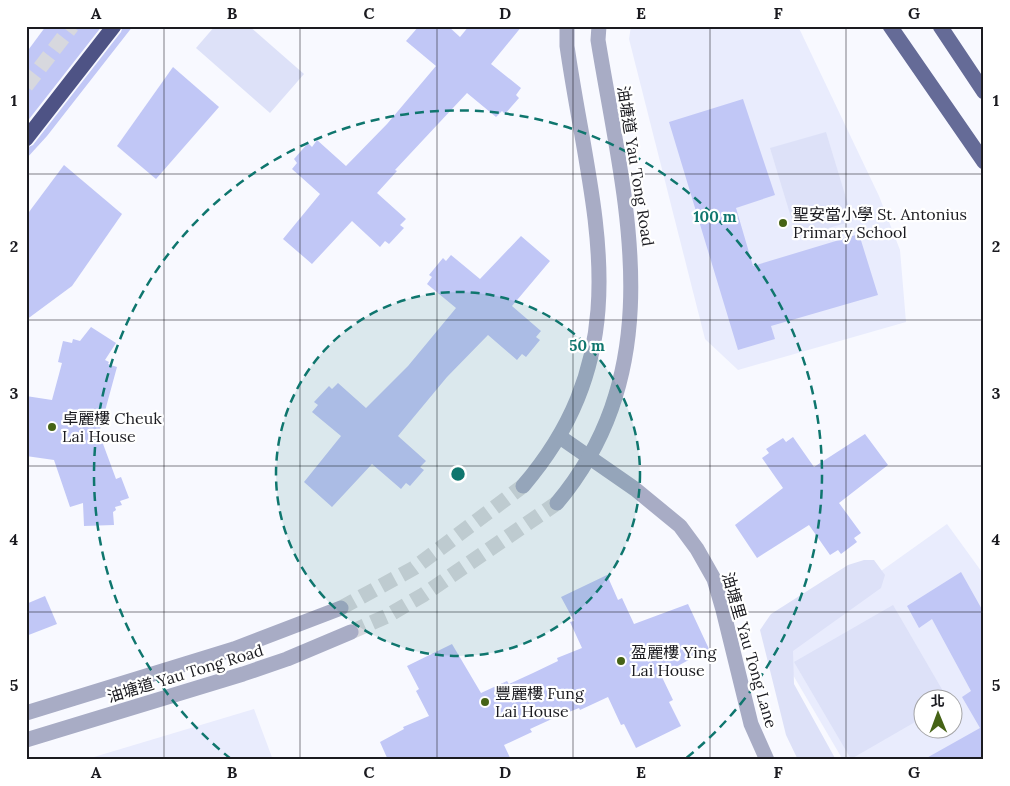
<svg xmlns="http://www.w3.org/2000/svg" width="1010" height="786" font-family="Lora,'Noto Sans TC',serif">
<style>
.built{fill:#e9ecfd;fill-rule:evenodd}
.green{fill:#dde1f8}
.building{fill:#c1c7f6}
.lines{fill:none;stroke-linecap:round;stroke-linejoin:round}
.minor-tunnel{stroke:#d7d8de;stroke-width:15;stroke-dasharray:15 8;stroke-linecap:butt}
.highway-tunnel{stroke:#d7d8de;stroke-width:15;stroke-dasharray:15 8;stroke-linecap:butt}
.minor{stroke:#a8acc5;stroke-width:15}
.major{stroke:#656b97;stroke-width:15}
.highway{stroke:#4e5385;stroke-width:15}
.grid{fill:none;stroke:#1b1b20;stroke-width:1;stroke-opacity:0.55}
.ring{fill:none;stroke:#0f766e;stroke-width:2.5;stroke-dasharray:9 6}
.poi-dot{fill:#466316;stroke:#fff;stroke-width:2}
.labels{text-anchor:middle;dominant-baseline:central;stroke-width:4.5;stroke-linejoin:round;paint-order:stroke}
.street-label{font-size:16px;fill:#1b1b20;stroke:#fff}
.poi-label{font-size:16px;fill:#1b1b20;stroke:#fff;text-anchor:start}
.centre{fill:#0f766e;stroke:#fff;stroke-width:2.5}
.ring-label{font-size:15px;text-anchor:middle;font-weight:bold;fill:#0f766e;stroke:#fff;stroke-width:4.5;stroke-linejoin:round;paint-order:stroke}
.neatline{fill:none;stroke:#1b1b20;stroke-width:2}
.grid-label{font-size:16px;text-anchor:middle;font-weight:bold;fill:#1b1b20}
</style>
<rect width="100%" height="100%" fill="#f8f9ff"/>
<g class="built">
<polygon points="631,26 798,26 879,196 900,250 906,322 738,370 705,339 629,39"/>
<path d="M947 524 984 575V760H843L776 646ZM922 698H952V728H922Z"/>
<polygon points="254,709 273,760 84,760"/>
</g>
<g class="green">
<polygon points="215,26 249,26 304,74 270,113 196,48"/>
<polygon points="826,132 853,221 797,237 770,148"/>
<polygon points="864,560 874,560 885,575 881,588 793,651 794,684 836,760 798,760 786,735 760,630 771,614 848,565"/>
<polygon points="893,605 947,698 922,698 922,718 851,759 794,662"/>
</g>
<g class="building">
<polygon points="46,26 102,26 26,123 26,53"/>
<polygon points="123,26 133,26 47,136 26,159 26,148 33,145 121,32"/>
<polygon points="419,26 448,26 460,37 469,26 522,26 491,64 521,88 516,95 519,98 505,114 502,111 496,117 467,93 395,170 397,171 377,193 406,219 400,225 404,228 389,244 385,241 380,247 352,221 312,264 283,239 320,194 292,169 297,163 294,159 308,143 312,147 317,140 346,166 387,124 436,66 406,41"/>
<polygon points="173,67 219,107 156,179 117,146"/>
<polygon points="743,99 775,195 736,208 753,266 859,234 878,295 771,326 775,339 738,350 669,122"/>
<polygon points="64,165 122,214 72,286 26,320 26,216"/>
<polygon points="521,236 550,261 512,306 541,331 536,337 540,340 526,357 522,354 517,360 488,335 447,377 398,436 426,461 420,467 424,470 410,486 406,483 401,489 372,464 332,507 304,482 341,436 312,412 318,405 314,402 329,386 332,389 338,383 366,408 408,366 456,308 427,284 432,277 429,275 443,258 446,261 451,255 480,279"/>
<polygon points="91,327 116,343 105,360 109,362 108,364 117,367 99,433 116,479 121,477 129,498 120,501 122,505 115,507 116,510 113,512 114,525 84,526 83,503 70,507 54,460 26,456 26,396 52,400 62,363 58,362 63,341 72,343 73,339 80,341"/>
<polygon points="865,434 888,465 839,503 861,533 854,538 857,542 841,554 838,550 830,555 809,525 757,558 735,525 783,488 762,458 769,453 766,449 783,438 786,442 793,437 814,467"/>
<polygon points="961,572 984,613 984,760 923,760 980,728 962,697 971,691 932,619 919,628 907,606"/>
<polygon points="607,575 618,600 622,598 634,624 688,604 709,649 661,675 673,700 669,702 681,726 636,748 624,724 621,725 608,697 580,710 579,708 554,718 530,729 532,732 504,745 511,760 388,760 380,742 404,729 403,727 429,716 416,691 419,689 407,666 452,644 481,693 507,681 509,684 533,673 558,661 557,658 582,648 570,622 574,621 561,597"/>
<polygon points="45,596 57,624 26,636 26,604"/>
</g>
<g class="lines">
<g class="minor-tunnel">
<polyline points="341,608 414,568 523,486"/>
<polyline points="351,632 387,616 423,595 557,503"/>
</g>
<polyline class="highway-tunnel" points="26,86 72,26"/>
<g class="minor">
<polyline points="560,437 635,489 680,526 697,549 714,579 723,610 751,724 767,760"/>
<path d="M523 486C644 345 590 208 567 46V26"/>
<path d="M557 503C673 364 624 200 598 40L599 26"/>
<polyline points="26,713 234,649 341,608"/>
<polyline points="26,740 243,674 287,659 351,632"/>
</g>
<g class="major">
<polyline points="890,26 984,162"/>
<polyline points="940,26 984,92"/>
</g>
<polyline class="highway" points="26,139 114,26"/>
</g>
<path class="grid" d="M164 26V760M300 26V760M437 26V760M573 26V760M710 26V760M846 26V760M26 174H984M26 320H984M26 466H984M26 612H984"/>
<circle cx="458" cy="474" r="182" fill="#0f766e" fill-opacity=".12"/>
<g class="ring">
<circle cx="458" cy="474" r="182"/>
<path d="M231 759A364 364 0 1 1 685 759"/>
</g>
<g class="poi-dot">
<circle cx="783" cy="223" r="5"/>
<circle cx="52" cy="427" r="5"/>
<circle cx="621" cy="661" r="5"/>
<circle cx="485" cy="702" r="5"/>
</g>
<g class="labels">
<g class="street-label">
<text transform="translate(636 166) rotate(81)">油塘道 Yau Tong Road</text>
<text transform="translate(750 650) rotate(74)">油塘里 Yau Tong Lane</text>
<text transform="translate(185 673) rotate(-17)">油塘道 Yau Tong Road</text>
</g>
<g class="poi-label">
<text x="793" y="214">聖安當小學 St. Antonius<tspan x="793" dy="18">Primary School</tspan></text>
<text x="62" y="418">卓麗樓 Cheuk<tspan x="62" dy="18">Lai House</tspan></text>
<text x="631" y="652">盈麗樓 Ying<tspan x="631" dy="18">Lai House</tspan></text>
<text x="495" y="693">豐麗樓 Fung<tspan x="495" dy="18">Lai House</tspan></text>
</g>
</g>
<circle cx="458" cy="474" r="8" class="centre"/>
<g class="ring-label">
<text x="715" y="222">100 m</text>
<text x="587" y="351">50 m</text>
</g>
<rect width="1010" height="786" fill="none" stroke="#ffffff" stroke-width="55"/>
<g transform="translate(938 714) rotate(359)"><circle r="24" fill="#ffffff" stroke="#a4a4a6"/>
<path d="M0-4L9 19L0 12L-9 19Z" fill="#466316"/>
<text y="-8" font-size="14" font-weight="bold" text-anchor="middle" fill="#1b1b20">北</text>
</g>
<rect x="28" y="28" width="954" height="730" class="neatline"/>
<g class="grid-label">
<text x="96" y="19">A</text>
<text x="232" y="19">B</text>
<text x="369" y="19">C</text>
<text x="505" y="19">D</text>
<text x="641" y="19">E</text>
<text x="778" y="19">F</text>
<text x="914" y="19">G</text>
<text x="14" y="106">1</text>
<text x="996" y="106">1</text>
<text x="14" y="252">2</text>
<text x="996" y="252">2</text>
<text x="14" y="399">3</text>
<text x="996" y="399">3</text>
<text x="14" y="545">4</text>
<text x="996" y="545">4</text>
<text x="14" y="691">5</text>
<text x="996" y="691">5</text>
<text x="96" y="778">A</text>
<text x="232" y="778">B</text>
<text x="369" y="778">C</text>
<text x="505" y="778">D</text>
<text x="641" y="778">E</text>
<text x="778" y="778">F</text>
<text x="914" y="778">G</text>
</g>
</svg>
